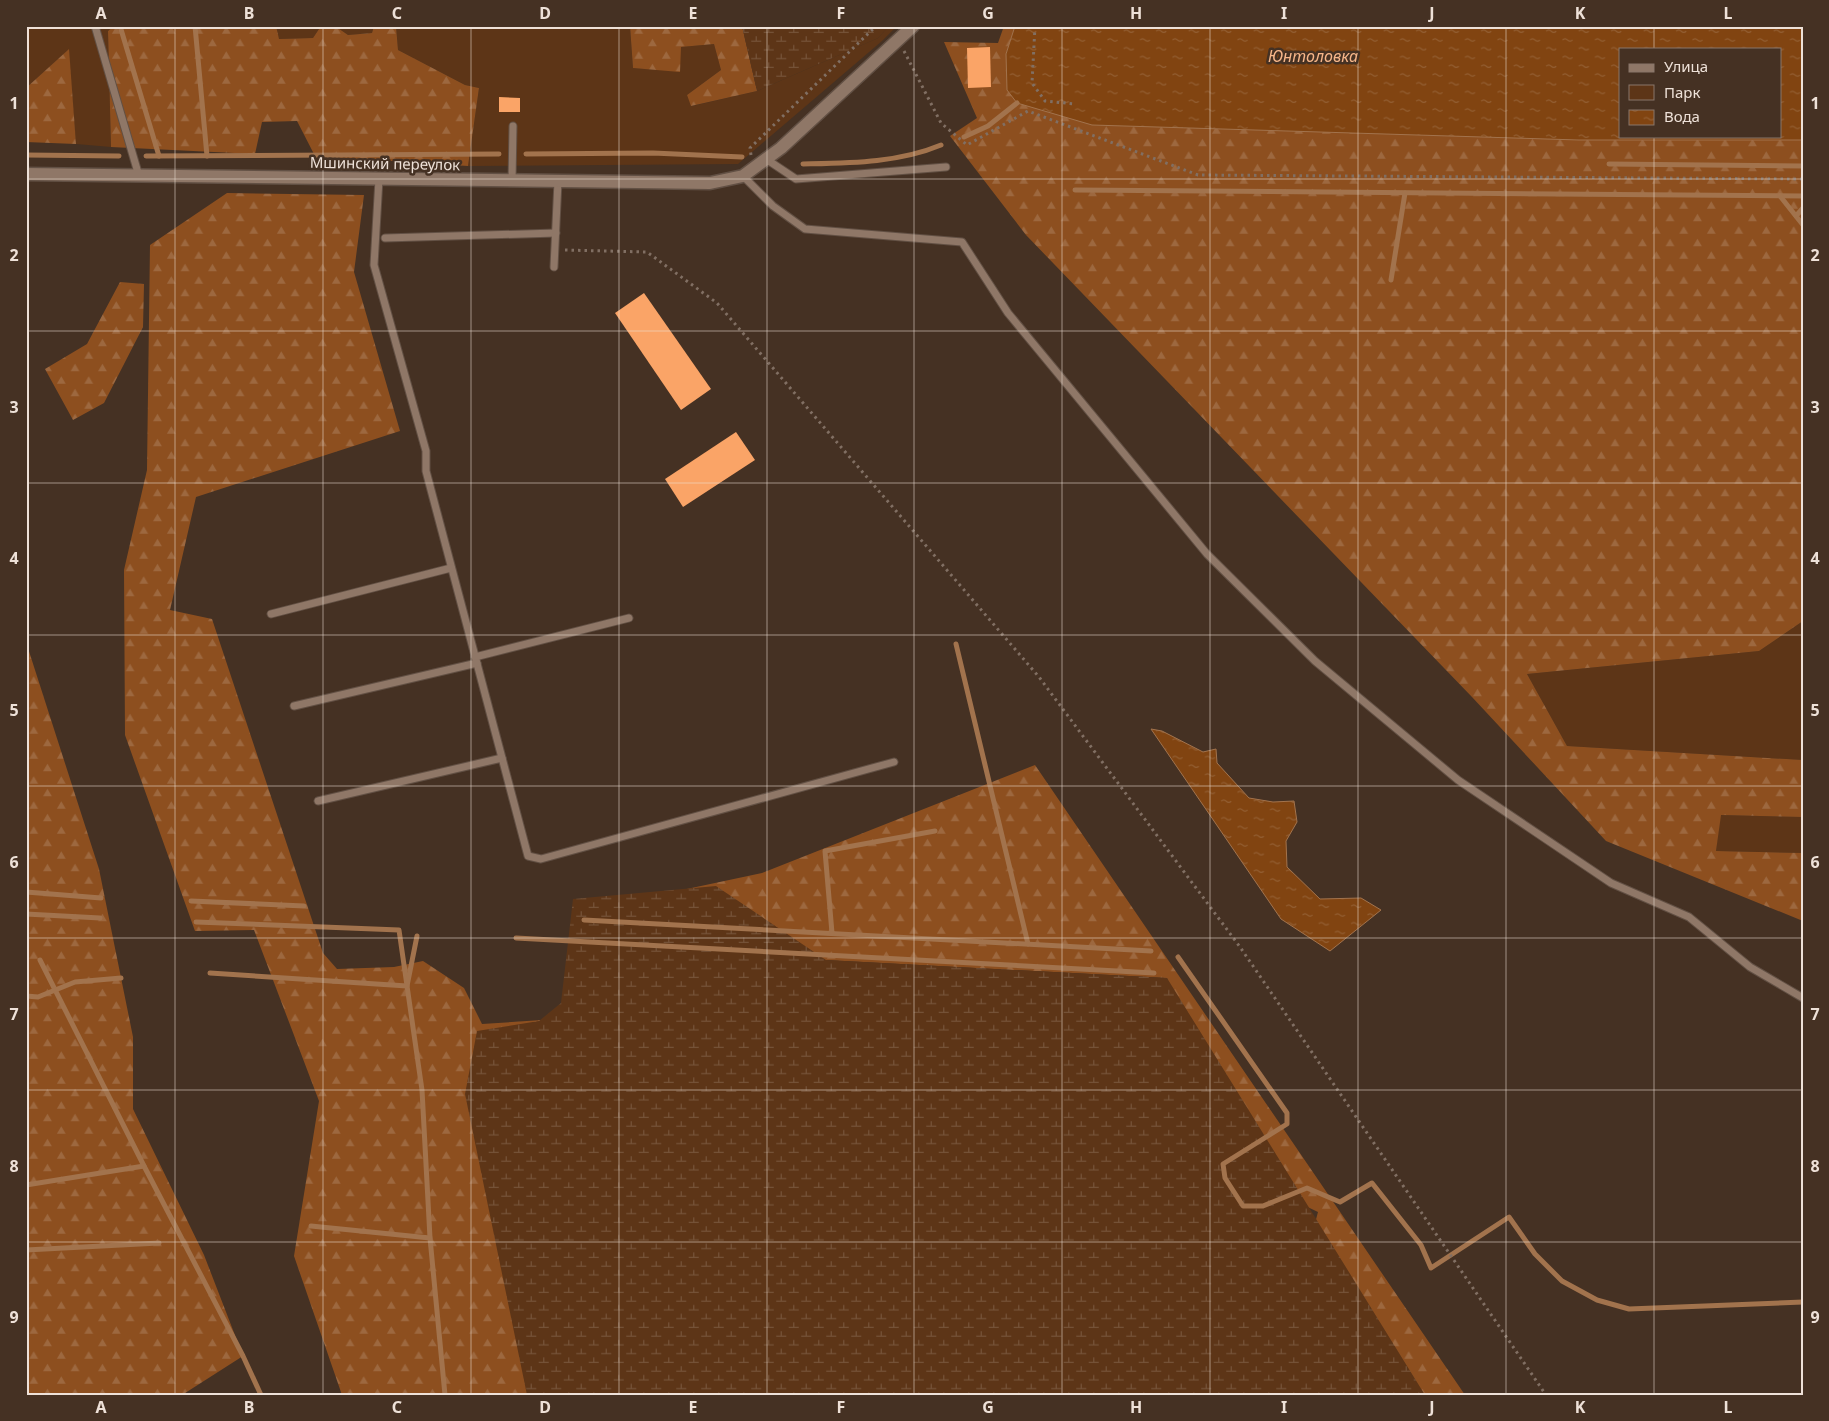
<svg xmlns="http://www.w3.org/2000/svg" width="1829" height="1421" font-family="'Noto Sans',sans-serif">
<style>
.green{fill:#5d3517}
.forest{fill:url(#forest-firs);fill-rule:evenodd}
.wetland{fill:url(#wetland-marsh)}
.water{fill:url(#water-ripples);stroke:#a2734d;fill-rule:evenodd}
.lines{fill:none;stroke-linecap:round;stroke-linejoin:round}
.stream{stroke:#a2734d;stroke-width:5}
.building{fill:#faa467}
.service-casing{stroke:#625044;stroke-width:9}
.minor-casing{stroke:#625044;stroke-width:15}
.path{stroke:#816f63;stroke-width:3;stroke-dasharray:2.5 4;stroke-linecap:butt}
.service{stroke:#8f7767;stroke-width:7}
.minor{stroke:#8f7767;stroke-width:12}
.grid{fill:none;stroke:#eee1d8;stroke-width:1;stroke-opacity:0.55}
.labels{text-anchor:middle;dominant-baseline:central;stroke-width:5;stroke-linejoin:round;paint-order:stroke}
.street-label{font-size:15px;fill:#eee1d8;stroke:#453123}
.water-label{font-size:16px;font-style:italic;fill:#f6b68a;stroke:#453123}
.neatline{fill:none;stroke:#eee1d8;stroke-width:2}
.grid-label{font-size:16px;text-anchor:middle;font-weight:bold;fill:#eee1d8}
</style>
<defs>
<pattern id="forest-firs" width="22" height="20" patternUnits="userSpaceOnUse" patternTransform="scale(1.25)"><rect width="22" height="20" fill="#8d4f1f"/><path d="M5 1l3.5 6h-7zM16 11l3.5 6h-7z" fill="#9d683f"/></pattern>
<pattern id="wetland-marsh" width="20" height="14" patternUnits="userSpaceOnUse" patternTransform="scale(1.25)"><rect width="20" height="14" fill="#5d3517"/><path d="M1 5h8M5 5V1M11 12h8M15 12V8" fill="none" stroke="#755238"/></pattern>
<pattern id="water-ripples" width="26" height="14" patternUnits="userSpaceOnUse" patternTransform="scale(1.25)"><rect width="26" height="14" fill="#814411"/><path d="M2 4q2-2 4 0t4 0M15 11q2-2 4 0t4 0" fill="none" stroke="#935f33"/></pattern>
</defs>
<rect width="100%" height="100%" fill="#453123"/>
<g class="green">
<polygon points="26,26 114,26 108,31 111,147 76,144 68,50 26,88"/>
<polygon points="276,26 321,26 313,38 278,39"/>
<polygon points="335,26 374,26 372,33 348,35"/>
<polygon points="396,26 630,26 633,68 680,71 680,47 714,44 721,70 687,95 692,106 757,91 878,38 889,26 897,26 882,41 738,164 468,166 479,88 465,85 398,50"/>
<polygon points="1803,621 1803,760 1567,746 1527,674 1759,651"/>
<polygon points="1720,815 1803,817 1803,853 1716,851"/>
</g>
<g class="forest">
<polygon points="114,26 276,26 279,39 313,38 321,26 335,26 348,35 372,33 374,26 396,26 398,50 465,85 479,88 468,166 315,156 297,121 262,122 255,154 111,147 108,31"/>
<polygon points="630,26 742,26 757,91 691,106 687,95 721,70 714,44 681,47 680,72 633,68"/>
<polygon points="1004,26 1015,26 1006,54 1579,140 1803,140 1803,621 1759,651 1527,674 1567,746 1803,760 1803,817 1721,815 1716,851 1803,853 1803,921 1606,841 1472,697 1026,235 950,136 977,118 944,42 998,43"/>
<polygon points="69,49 76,144 26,142 26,88"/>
<path d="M227 193 364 195 354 272 400 431 196 497 170 610 212 619 323 953 337 969 394 967 423 961 464 988 482 1024 572 1018 588 910 762 873 1035 765 1465 1395H342L294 1256 319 1101 254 930 195 931 125 735 124 570 147 470 150 245ZM826 960 1167 978 1232 1171 1318 1212 1309 1246Z"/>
<polygon points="120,282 144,284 143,327 104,403 73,420 45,369 87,344"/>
<polygon points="26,642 99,869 133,1037 133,1109 204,1255 243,1356 182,1395 26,1395"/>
</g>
<g class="wetland">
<polygon points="742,26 889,26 878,38 757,91"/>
<polygon points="716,886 826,960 1167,978 1425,1395 527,1395 465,1094 477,1031 539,1021 561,1003 573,899"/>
</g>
<g class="water">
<path d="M1015 26H1803V140H1579L1092 125 1017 103 1007 90 1006 54ZM1620 49H1780V136H1620Z"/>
<polygon points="1151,729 1162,731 1203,752 1216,749 1217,763 1249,798 1273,802 1294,801 1297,822 1286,841 1287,867 1320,899 1361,898 1381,910 1330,951 1281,919"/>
</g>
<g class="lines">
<g class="stream">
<polyline points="120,26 159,156"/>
<polyline points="195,26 207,156"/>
<polyline points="964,137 988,126 1017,103"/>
<polyline points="526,154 653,153 742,157"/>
<polyline points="26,155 119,156"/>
<polyline points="146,156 499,154"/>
<path d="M803 164C849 163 898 163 941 145"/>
<polyline points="1609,164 1803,166"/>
<polyline points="1075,190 1803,196"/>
<polyline points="1780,196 1803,225"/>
<polyline points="1796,216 1803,208"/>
<polyline points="1391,280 1405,193"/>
<polyline points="956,644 1028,944"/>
<polyline points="26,892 101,898"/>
<polyline points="191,901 304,906"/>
<polyline points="26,914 100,918"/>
<polyline points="584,920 1151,951"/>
<polyline points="196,922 399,930 422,1090 430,1238 445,1395"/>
<polyline points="832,933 825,851 935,831"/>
<polyline points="516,938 1154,973"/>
<polyline points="1178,957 1287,1113 1287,1124 1223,1164 1225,1178 1243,1206 1263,1206 1307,1188 1340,1202 1372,1183 1421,1245 1431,1268 1509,1217 1535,1254 1562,1281 1597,1300 1629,1309 1803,1302"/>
<polyline points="40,960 144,1166 243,1356 261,1395"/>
<polyline points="210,973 407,986 417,936"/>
<polyline points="26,996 38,997 75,982 121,978"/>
<polyline points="26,1185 144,1166"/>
<polyline points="311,1226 430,1238"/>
<polyline points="26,1250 159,1243"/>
</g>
</g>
<g class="building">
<polygon points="990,47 991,87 968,88 967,48"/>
<polygon points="499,97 520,98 520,112 499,112"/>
<polygon points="644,293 711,389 681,410 615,313"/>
<polygon points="736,432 755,460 683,507 665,479"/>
</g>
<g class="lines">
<g class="service-casing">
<g id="service">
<polyline points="95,26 139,176"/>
<polyline points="766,159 796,179 946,167"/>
<polyline points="743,176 773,206 805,229 962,242 1008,313 1207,554 1315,661 1458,780 1611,883 1689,917 1750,967 1803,998"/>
<polyline points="379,179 374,265 426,451 426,471 528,856 541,859 894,762"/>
<polyline points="512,181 513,126"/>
<polyline points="385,238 556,233"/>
<polyline points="554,267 558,181"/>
<polyline points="271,614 451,568"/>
<polyline points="475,657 629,618"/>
<polyline points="294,706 477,663"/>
<polyline points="318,801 502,758"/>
</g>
</g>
<g class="minor-casing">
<polyline id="minor" points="26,174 710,183 743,176 781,148 913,26"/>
</g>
<g class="path">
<polyline points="1035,26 1032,83 1045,101 1075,104"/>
<polyline points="904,51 941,123 967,145 1028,111 1198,175 1803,179"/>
<polyline points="751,155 750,148 876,26"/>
<polyline points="565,250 647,252 717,303 1039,677 1240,947 1546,1395"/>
</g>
<use href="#service" class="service"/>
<use href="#minor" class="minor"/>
</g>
<path class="grid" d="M175 26V1395M323 26V1395M471 26V1395M619 26V1395M767 26V1395M914 26V1395M1062 26V1395M1210 26V1395M1358 26V1395M1506 26V1395M1654 26V49M1654 136V1395M26 179H1803M26 331H1803M26 483H1803M26 635H1803M26 786H1803M26 938H1803M26 1090H1803M26 1242H1803"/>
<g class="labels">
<g class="street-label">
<text transform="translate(385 163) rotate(1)">Мшинский переулок</text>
</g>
<g class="water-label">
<text x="1313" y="56">Юнтоловка</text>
</g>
</g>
<rect width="1829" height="1421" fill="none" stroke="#453123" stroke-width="55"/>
<rect x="1619" y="48" width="162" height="90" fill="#453123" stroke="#89776b"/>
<rect x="1629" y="64" width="25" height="8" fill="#8f7767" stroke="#89776b"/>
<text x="1664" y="72" font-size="15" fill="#eee1d8">Улица</text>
<rect x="1629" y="85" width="25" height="15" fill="#5d3517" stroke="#89776b"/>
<text x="1664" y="98" font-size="15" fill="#eee1d8">Парк</text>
<rect x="1629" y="110" width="25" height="15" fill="url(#water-ripples)" stroke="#89776b"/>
<text x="1664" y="122" font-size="15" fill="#eee1d8">Вода</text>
<rect x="28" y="28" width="1774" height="1366" class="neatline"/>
<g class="grid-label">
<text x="101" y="19">A</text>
<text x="249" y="19">B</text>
<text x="397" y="19">C</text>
<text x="545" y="19">D</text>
<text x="693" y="19">E</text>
<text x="841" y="19">F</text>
<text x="988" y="19">G</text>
<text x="1136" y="19">H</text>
<text x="1284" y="19">I</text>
<text x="1432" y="19">J</text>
<text x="1580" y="19">K</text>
<text x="1728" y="19">L</text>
<text x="14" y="109">1</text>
<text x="1815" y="109">1</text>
<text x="14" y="261">2</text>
<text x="1815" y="261">2</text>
<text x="14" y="413">3</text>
<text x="1815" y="413">3</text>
<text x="14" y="564">4</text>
<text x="1815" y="564">4</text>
<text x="14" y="716">5</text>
<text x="1815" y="716">5</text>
<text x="14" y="868">6</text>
<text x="1815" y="868">6</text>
<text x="14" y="1020">7</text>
<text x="1815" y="1020">7</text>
<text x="14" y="1172">8</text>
<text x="1815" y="1172">8</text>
<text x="14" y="1323">9</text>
<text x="1815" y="1323">9</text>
<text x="101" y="1413">A</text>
<text x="249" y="1413">B</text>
<text x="397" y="1413">C</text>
<text x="545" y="1413">D</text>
<text x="693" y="1413">E</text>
<text x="841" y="1413">F</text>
<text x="988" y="1413">G</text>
<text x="1136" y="1413">H</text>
<text x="1284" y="1413">I</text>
<text x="1432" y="1413">J</text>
<text x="1580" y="1413">K</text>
<text x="1728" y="1413">L</text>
</g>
</svg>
